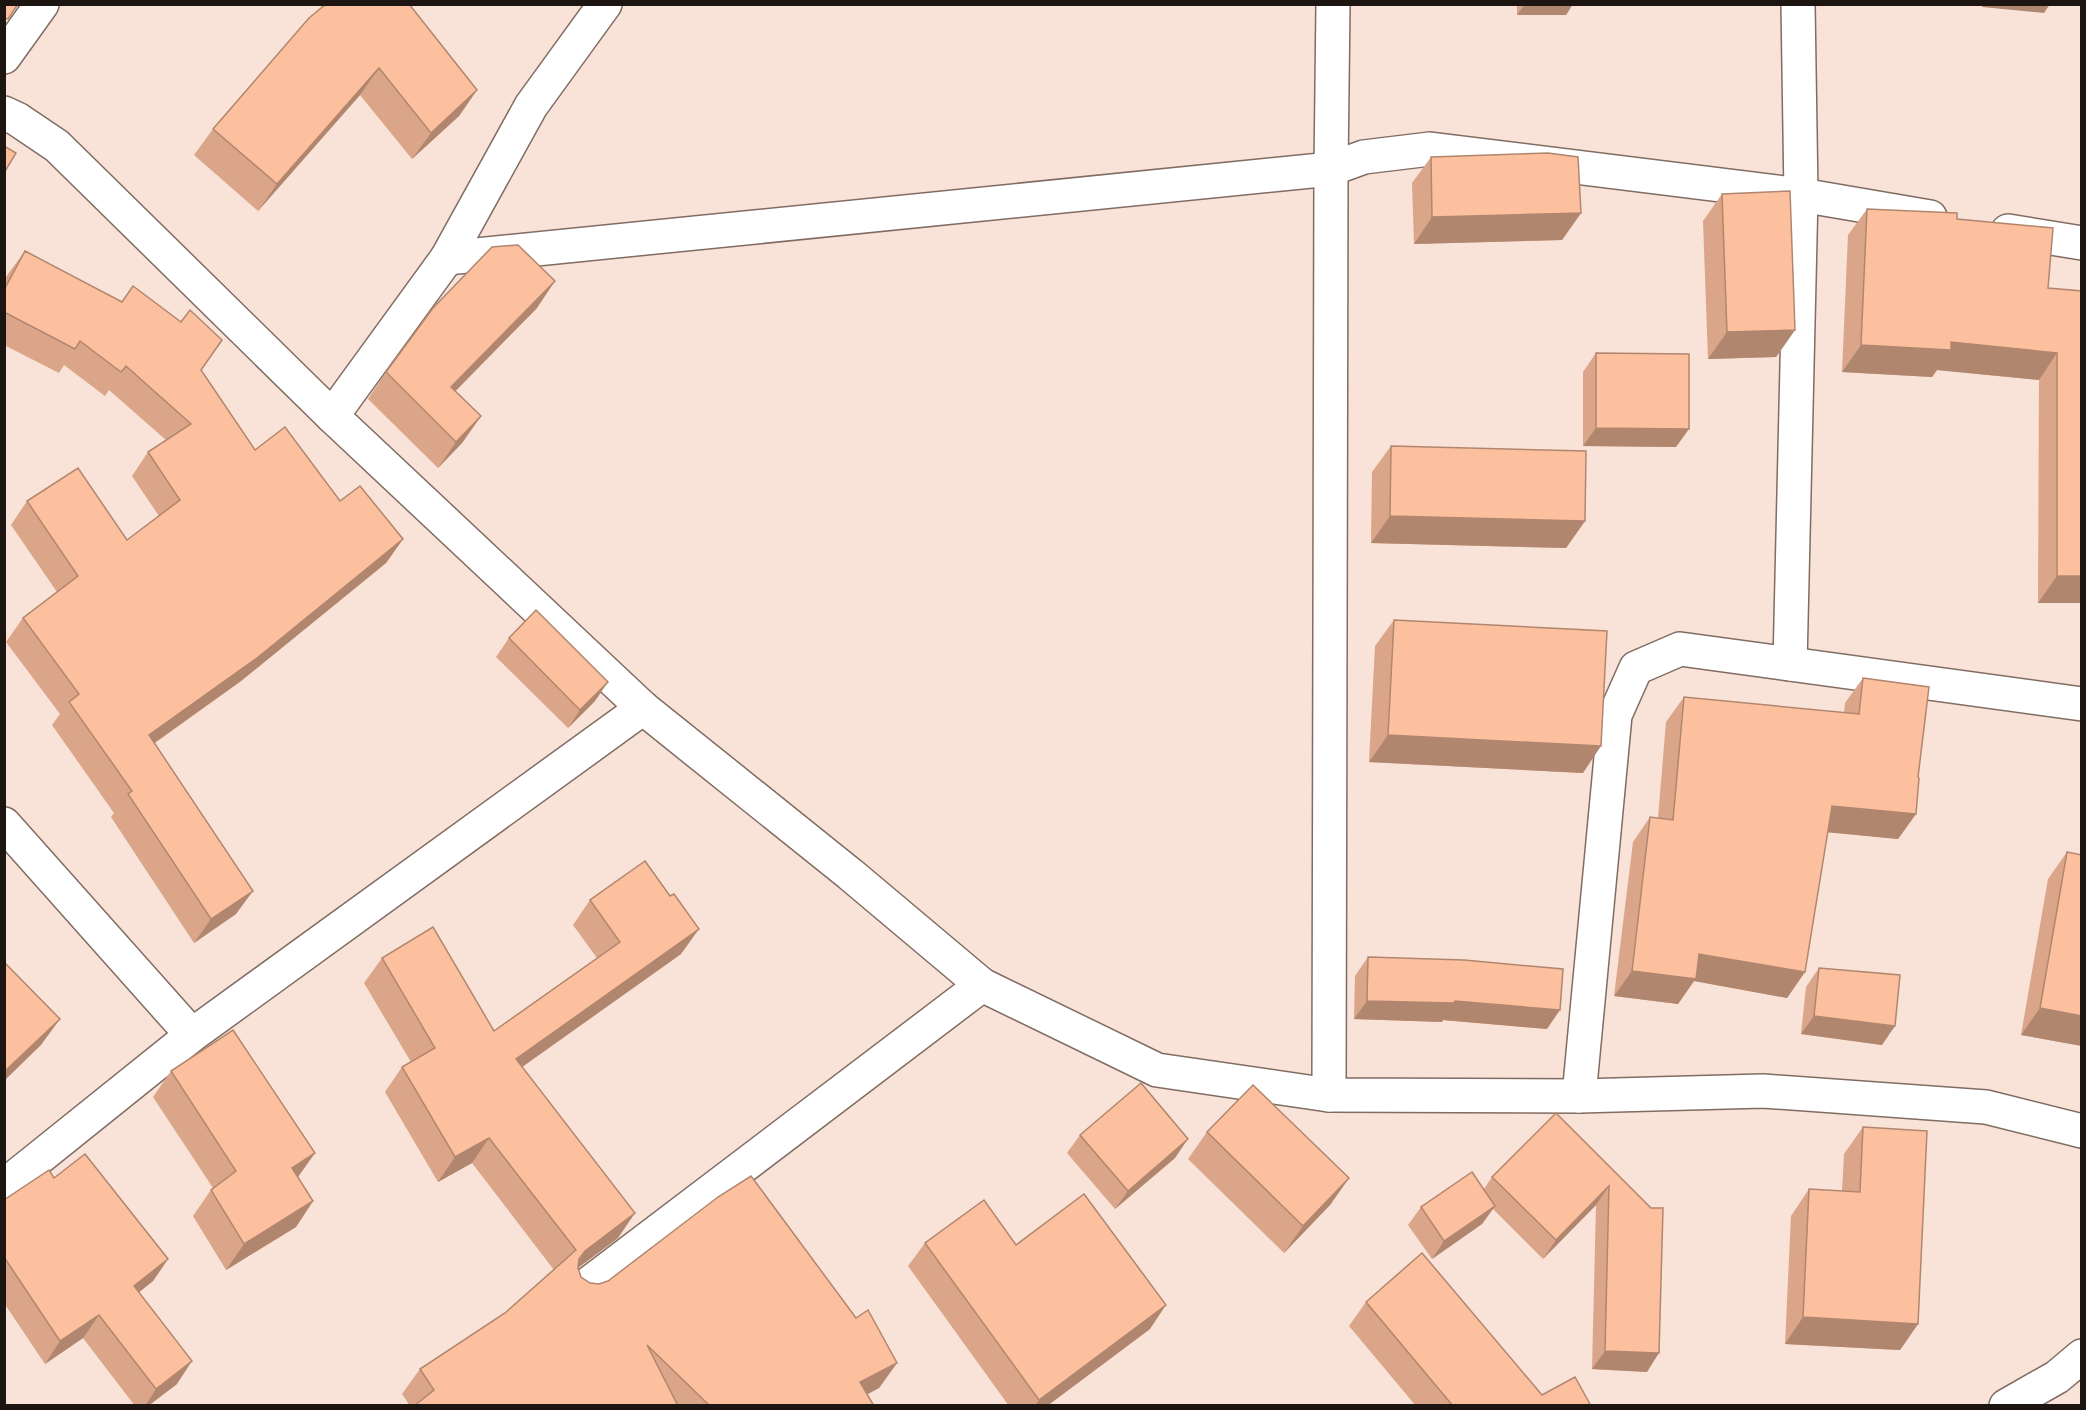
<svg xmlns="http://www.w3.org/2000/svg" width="2086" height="1410" font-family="'IBM Plex Serif',serif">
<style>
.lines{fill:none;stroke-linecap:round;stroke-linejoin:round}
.minor-casing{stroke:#806c62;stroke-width:36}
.tertiary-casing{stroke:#806c62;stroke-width:36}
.minor{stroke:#fff;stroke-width:33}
.tertiary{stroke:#fff;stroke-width:33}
.wall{fill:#daa589}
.shaded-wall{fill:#b1866f}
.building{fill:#fdc09f;stroke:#b1866f;stroke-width:1.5}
</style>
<rect width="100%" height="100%" fill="#f9e2d7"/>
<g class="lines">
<g class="minor-casing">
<g id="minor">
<polyline points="4,57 42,4"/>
<polyline points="2008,231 2082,243"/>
<polyline points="447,258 1331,169 1364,157 1430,149 1801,195 1930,217"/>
<polyline points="332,416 447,258 531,106 605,4"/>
<polyline points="1790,664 1801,195 1798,4"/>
<polyline points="4,824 192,1035"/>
<polyline points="1329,1095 1331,169 1333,4"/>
<polyline points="1579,1096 1615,715 1636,668 1680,649 2082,704"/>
<polyline points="4,1186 192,1035 643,708"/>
<polyline points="579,1291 982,985"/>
<polyline points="2006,1406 2057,1377 2082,1356"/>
</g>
</g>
<g class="tertiary-casing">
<polyline id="tertiary" points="4,113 17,119 57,146 332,416 643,708 850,874 982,985 1157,1070 1329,1095 1579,1096 1763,1091 1986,1107 2082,1131"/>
</g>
<use href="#minor" class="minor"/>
<use href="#tertiary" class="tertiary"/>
</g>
<g class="wall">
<polygon points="1517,4 1573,4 1566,15 1517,15"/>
<polygon points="309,18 477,90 459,116 412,159 360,95 258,211 194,155 213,129"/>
<polygon points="1431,157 1581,213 1562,240 1414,244 1412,183"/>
<polygon points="1722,194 1795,330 1776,357 1708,359 1703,221"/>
<polygon points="1867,209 1957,219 2048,288 2082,291 2082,603 2038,603 2039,380 1937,370 1932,377 1842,372 1848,235"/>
<polygon points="25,251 201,370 255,450 403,539 386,563 241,681 155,743 236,914 194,943 111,817 114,813 52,725 60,714 6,642 23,618 57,592 11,525 27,501 127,540 159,516 132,476 148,452 166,440 109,390 105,396 64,365 59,373 4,345 4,281 8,274"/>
<polygon points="537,308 455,391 481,416 462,443 438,468 368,399 386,372"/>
<polygon points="1596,353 1676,447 1583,446 1583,372"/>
<polygon points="1391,446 1585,521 1566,548 1371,543 1372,472"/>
<polygon points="1394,620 1583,773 1369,762 1375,646"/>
<polygon points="509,638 595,701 568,728 496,657"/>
<polygon points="1863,678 1918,777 1916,814 1898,839 1828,832 1805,972 1787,998 1694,981 1678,1004 1614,996 1633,842 1650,817 1658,818 1666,722 1684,697 1844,713 1845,703"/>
<polygon points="2067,852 2082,1046 2021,1035 2048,879"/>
<polygon points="590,900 681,954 522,1067 618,1238 578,1268 581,1277 590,1283 856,1318 897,1363 879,1388 867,1394 874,1406 410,1406 402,1394 420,1369 505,1313 554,1270 472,1163 438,1182 385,1092 402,1067 411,1062 364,983 382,958 494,1031 597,958 573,925"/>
<polygon points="1368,957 1547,1029 1443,1020 1442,1022 1354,1019 1355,976"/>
<polygon points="1819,968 1882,1045 1801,1034 1806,987"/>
<polygon points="171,1071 315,1153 298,1177 313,1201 296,1227 226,1270 193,1216 211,1190 213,1188 153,1097"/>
<polygon points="1556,1113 1651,1208 1647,1372 1592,1369 1596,1205 1543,1259 1493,1209 1482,1224 1432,1259 1408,1225 1421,1207 1484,1189 1492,1177"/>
<polygon points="1863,1127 1918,1324 1900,1350 1785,1344 1791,1216 1809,1189 1842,1191 1844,1154"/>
<polygon points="1207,1132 1349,1178 1330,1205 1284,1253 1188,1159"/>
<polygon points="1080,1135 1175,1158 1115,1209 1067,1153"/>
<polygon points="54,1178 168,1259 153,1281 139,1292 177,1384 148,1406 135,1406 83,1338 45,1364 4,1303 4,1200"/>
<polygon points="925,1243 1016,1245 1150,1329 1047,1406 1009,1406 908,1266"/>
<polygon points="1366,1302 1542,1395 1591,1406 1416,1406 1349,1326"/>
</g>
<g class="shaded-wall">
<polygon points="1525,4 1573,4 1566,15 1517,15"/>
<polygon points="1983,4 2050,4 2044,13 1982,7"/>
<polygon points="379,68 360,95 258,211 277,184"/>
<polygon points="477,90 459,116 412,159 431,133"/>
<polygon points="1581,213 1562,240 1414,244 1432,217"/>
<polygon points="555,281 537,308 433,414 451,387"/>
<polygon points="1795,330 1776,357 1708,359 1727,332"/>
<polygon points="1951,342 2057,353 2039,380 1937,370 1932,377 1842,372 1861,345"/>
<polygon points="481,416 462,443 438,468 456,442"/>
<polygon points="1596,428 1689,429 1676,447 1583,446"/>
<polygon points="1390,516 1585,521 1566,548 1371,543"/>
<polygon points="403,539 386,563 241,681 133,758 149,735"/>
<polygon points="2057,576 2082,576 2082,603 2038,603"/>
<polygon points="608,682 595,701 568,728 580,710"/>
<polygon points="1388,735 1601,746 1583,773 1369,762"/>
<polygon points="1832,806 1916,814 1898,839 1814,831"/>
<polygon points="253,891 236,914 194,943 211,919"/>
<polygon points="699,929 681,954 498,1084 516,1059"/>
<polygon points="1699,954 1805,972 1787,998 1694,981 1678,1004 1614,996 1632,971"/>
<polygon points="1367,1001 1455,1001 1560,1010 1547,1029 1443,1020 1442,1022 1354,1019"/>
<polygon points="2040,1008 2082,1016 2082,1046 2021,1035"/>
<polygon points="1814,1016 1895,1026 1882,1045 1801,1034"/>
<polygon points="60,1019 41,1045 4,1081 4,1073 5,1071"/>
<polygon points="489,1138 472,1163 438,1182 455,1157"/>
<polygon points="1188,1139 1175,1158 1115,1209 1128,1191"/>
<polygon points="315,1153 297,1178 292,1168"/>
<polygon points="1349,1178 1330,1205 1284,1253 1303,1226"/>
<polygon points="1609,1186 1596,1205 1543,1259 1556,1240"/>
<polygon points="313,1201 296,1227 226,1270 244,1244"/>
<polygon points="1495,1206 1482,1224 1432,1259 1444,1241"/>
<polygon points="635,1213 618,1238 567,1276 585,1251"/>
<polygon points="168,1259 153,1281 118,1309 134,1286"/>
<polygon points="1166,1305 1150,1329 1047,1406 1035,1406 1039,1400"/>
<polygon points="99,1315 83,1338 45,1364 60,1341"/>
<polygon points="1803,1317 1918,1324 1900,1350 1785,1344"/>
<polygon points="1605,1351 1659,1353 1647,1372 1592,1369"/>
<polygon points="192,1361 177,1384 148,1406 145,1406 156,1389"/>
<polygon points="897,1363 879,1388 846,1406 860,1382"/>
</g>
<g class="building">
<polygon points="4,4 18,4 8,19 4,18"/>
<polygon points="326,4 409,4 477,90 431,133 379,68 277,184 213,129 309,18"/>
<polygon points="4,146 16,153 4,173"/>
<polygon points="1548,153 1578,157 1581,213 1432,217 1431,157"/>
<polygon points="1790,191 1795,330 1727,332 1722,194"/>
<polygon points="1867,209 1957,213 1957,219 2053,228 2048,288 2082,291 2082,576 2057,576 2057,353 1951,342 1951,350 1861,345"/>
<polygon points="518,245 555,281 451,387 481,416 456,442 386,372 433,308 492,247"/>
<polygon points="25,251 122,302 133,286 181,322 190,310 222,340 201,370 255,450 285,427 340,501 360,486 403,539 257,658 149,735 253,891 211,919 128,794 132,791 69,702 79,694 23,618 78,576 27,501 78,468 127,540 180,500 148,452 191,424 126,366 121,372 80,341 75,349 4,312 4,290"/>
<polygon points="1596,353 1689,354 1689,429 1596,428"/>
<polygon points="1391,446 1586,451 1585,521 1390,516"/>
<polygon points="536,610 608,682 580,710 509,638"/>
<polygon points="1394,620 1607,631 1601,746 1388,735"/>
<polygon points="1863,678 1929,687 1918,777 1919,778 1916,814 1832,806 1805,972 1699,954 1696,979 1632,971 1650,817 1673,820 1684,697 1859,714"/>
<polygon points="2067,852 2082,855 2082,1016 2040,1008"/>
<polygon points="645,861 670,896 674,894 699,929 516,1059 635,1213 585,1251 579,1259 578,1268 581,1277 590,1283 599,1284 608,1281 718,1197 751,1176 856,1318 868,1310 897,1363 860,1382 874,1406 710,1406 647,1345 678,1406 414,1406 434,1390 420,1369 505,1313 576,1250 489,1138 455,1157 402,1067 435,1048 382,958 433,927 494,1031 620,942 590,900"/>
<polygon points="1368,957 1464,960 1563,969 1560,1010 1455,1001 1454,1003 1367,1001"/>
<polygon points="4,962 60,1019 5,1071 4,1070"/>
<polygon points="1819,968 1900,975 1895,1026 1814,1016"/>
<polygon points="233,1030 315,1153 292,1168 313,1201 244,1244 211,1190 236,1171 171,1071"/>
<polygon points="1141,1083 1188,1139 1128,1191 1080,1135"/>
<polygon points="1253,1085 1349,1178 1303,1226 1207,1132"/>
<polygon points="1556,1113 1651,1208 1663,1208 1659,1353 1605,1351 1609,1186 1556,1240 1492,1177"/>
<polygon points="1863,1127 1927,1131 1918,1324 1803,1317 1809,1189 1860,1192"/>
<polygon points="85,1154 168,1259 134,1286 192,1361 156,1389 99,1315 60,1341 4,1257 4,1200 49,1170 54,1178"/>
<polygon points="1472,1172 1495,1206 1444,1241 1421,1207"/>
<polygon points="1084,1194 1166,1305 1039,1400 925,1243 984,1200 1016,1245"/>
<polygon points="1422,1253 1542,1395 1575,1377 1591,1406 1453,1406 1366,1302"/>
</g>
<rect width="2086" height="1410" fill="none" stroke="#1d1511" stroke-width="12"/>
</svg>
